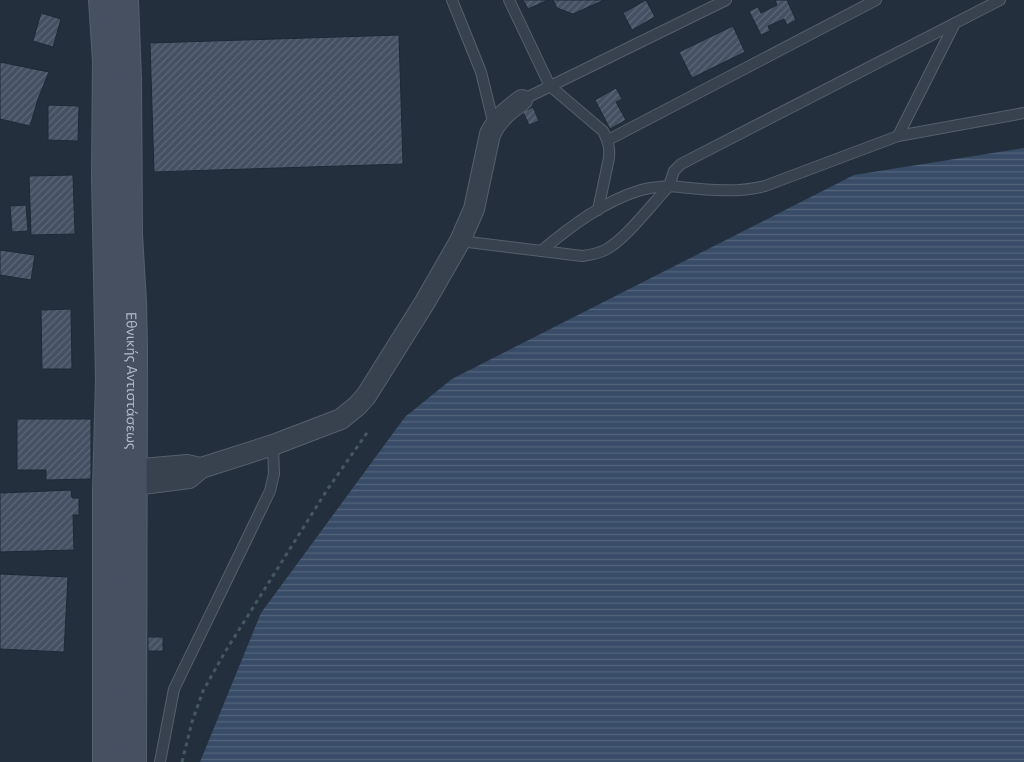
<svg xmlns="http://www.w3.org/2000/svg" width="1024" height="762" font-family="Commissioner,sans-serif">
<style>
.water{fill:url(#water-rules)}
.building{fill:url(#building-hatch);stroke:#1f2835}
.lines{fill:none;stroke-linecap:round;stroke-linejoin:round}
.lane-casing{stroke:#565f6c;stroke-width:12}
.street-casing{stroke:#565f6c;stroke-width:22}
.secondary-casing{stroke:#565f6c;stroke-width:30}
.path{stroke:#44595c;stroke-width:3;stroke-dasharray:4 4;stroke-linecap:butt}
.lane{stroke:#38414e;stroke-width:10}
.street{stroke:#38414e;stroke-width:20}
.secondary{stroke:#465061;stroke-width:28}
.labels{text-anchor:middle;dominant-baseline:central;stroke-width:4;stroke-linejoin:round;paint-order:stroke}
.street-label{font-size:14px;fill:#b4bcc9;stroke:#1d2633}
</style>
<defs>
<pattern id="water-rules" width="6" height="5" patternUnits="userSpaceOnUse" patternTransform="scale(1.25)"><rect width="6" height="5" fill="#394c67"/><path d="M0 2.5h6" fill="none" stroke="#53647b"/></pattern>
<pattern id="building-hatch" width="6" height="6" patternUnits="userSpaceOnUse" patternTransform="scale(1.25)"><rect width="6" height="6" fill="#455162"/><path d="M-1 1l2-2M0 6l6-6M5 7l2-2" fill="none" stroke="#5d6877"/></pattern>
</defs>
<rect width="100%" height="100%" fill="#242f3e"/>
<polygon class="water" points="1024,148 1024,762 200,762 261,613 405,417 452,379 854,175"/>
<g class="building">
<polygon points="523,0 548,0 528,9"/>
<polygon points="553,0 604,0 573,14 557,8"/>
<polygon points="646,0 655,17 632,30 623,13"/>
<polygon points="775,0 787,0 796,20 787,25 784,19 768,26 770,31 761,35 749,11 758,7 761,13 777,5"/>
<polygon points="41,13 61,19 53,47 33,41"/>
<polygon points="733,26 745,52 692,78 679,52"/>
<polygon points="399,35 403,164 154,172 150,43"/>
<polygon points="0,62 49,72 38,99 30,126 0,119"/>
<polygon points="616,88 622,99 616,102 626,120 610,129 595,100"/>
<polygon points="48,105 79,106 78,141 48,140"/>
<polygon points="533,107 539,121 529,125 523,112"/>
<polygon points="73,175 75,234 31,235 29,176"/>
<polygon points="26,205 28,231 12,232 10,206"/>
<polygon points="0,250 35,255 31,280 0,275"/>
<polygon points="71,309 72,369 42,369 41,310"/>
<polygon points="17,419 91,419 91,479 46,480 46,470 17,470"/>
<polygon points="71,490 72,498 79,498 79,515 73,515 74,550 0,552 0,493"/>
<polygon points="0,574 68,577 64,652 0,649"/>
<rect x="148" y="637" width="15" height="14"/>
</g>
<g class="lines">
<g class="lane-casing">
<g id="lane">
<polyline points="452,0 481,72 494,125"/>
<path d="M509 0 550 86 603 131C608 141 610 147 609 158L598 210"/>
<polyline points="522,100 726,0"/>
<polyline points="898,136 955,23"/>
<polyline points="608,140 876,0"/>
<path d="M460 241 582 256C590 255 597 254 605 250 624 241 653 203 669 186 701 189 733 194 765 186L898 136 1024 113"/>
<path d="M541 251C571 226 604 201 641 190 650 187 660 187 669 186L674 171 681 164 1000 0"/>
<polyline points="160,762 174,689 270,491 274,474 273,445"/>
</g>
</g>
<g class="street-casing">
<g id="street">
<polyline points="120,471 187,465 200,468"/>
<path d="M119 487 189 478 201 468 273 445 341 419 357 406 366 396 425 302 460 241 474 209 490 134C498 118 508 110 522 100"/>
</g>
</g>
<g class="secondary-casing">
<g id="secondary">
<polyline points="103,0 107,61 106,176 110,380 107,489 107,762"/>
<path id="s1" d="M124 0 127 80 128 235 132 301 133 349 132 762"/>
</g>
</g>
<polyline class="path" points="182,762 192,722 203,691 225,652 327,490 369,430"/>
<use href="#lane" class="lane"/>
<use href="#street" class="street"/>
<use href="#secondary" class="secondary"/>
</g>
<g class="labels">
<g class="street-label">
<text stroke="none"><textPath href="#s1" startOffset="381">Εθνικής Αντιστάσεως</textPath></text>
</g>
</g>
</svg>
